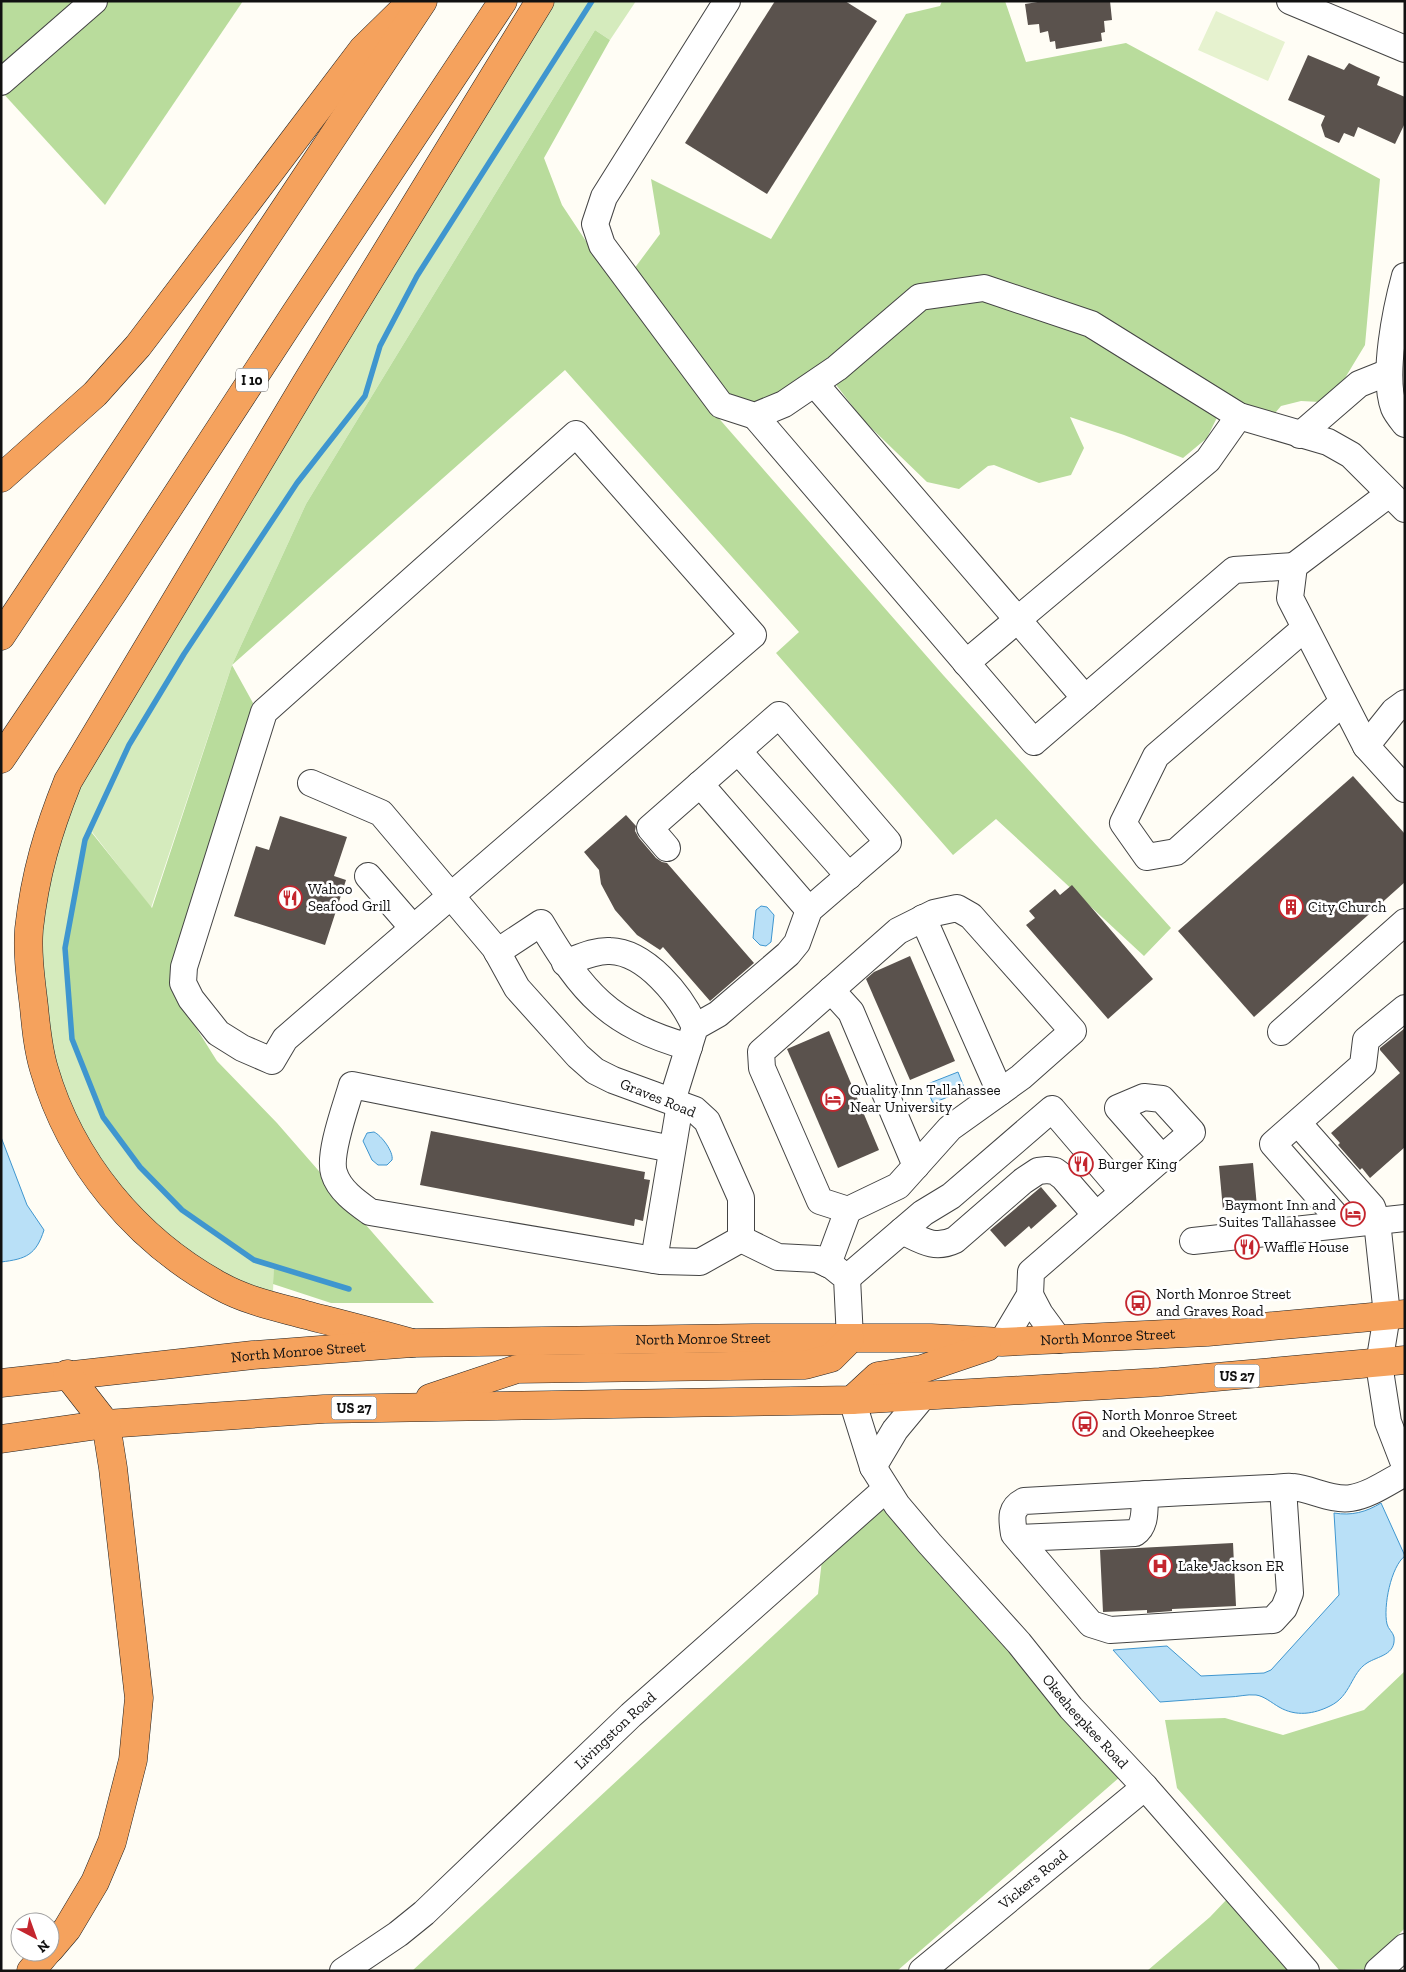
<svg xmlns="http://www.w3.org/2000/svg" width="1406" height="1972" font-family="'Zilla Slab',serif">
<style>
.green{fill:#d5ebbd}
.forest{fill:#b9dc9c}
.pitch{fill:#e6f2cf}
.water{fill:#b9e0f7;stroke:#3f96cf}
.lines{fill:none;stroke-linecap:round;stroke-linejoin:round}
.stream{stroke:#3f96cf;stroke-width:5.5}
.building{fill:#5a524d}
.minor-casing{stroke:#444;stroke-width:28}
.highway-casing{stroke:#222;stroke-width:29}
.minor{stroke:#fff;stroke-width:26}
.highway{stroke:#f5a25d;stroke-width:28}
.labels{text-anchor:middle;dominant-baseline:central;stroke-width:5;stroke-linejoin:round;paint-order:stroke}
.shield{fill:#fff;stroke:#585858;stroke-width:1}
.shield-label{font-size:14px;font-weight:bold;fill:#111}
.poi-label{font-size:15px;fill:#111;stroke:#fff;text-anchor:start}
.street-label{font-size:15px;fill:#111;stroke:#fff}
</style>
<rect width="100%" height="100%" fill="#fffdf5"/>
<polygon class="green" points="547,1 636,1 610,40 595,30 306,504 232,665 151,908 89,828 254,1260 274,1267 273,1292 270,1298 179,1251 90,1154 49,1060 35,942 61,820"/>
<g class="forest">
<polygon points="1,1 243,1 105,205 1,91"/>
<polygon points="942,1 1005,1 1026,62 1126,43 1380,179 1365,345 1345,378 1320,402 1301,401 1281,406 1270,419 1225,401 1207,438 1183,458 1124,435 1070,417 1084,448 1071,475 1039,483 994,465 988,466 959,489 927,482 863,420 824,369 745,411 699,361 631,273 660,234 651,179 771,239 906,14 940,6"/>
<polygon points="595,30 610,40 544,158 562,205 615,285 715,414 944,676 1171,928 1144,956 996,819 953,855 776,653 799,632 565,370 232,665 253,703 183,936 173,991 217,1061 277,1123 434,1303 331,1303 273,1284 274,1266 254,1260 182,1210 164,1192 103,1117 72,1039 65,948 85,840 88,828 152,908 232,665 306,504"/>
<polygon points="885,1504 1121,1776 897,1971 412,1971 818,1594 822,1560"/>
<polygon points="1405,1671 1405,1928 1365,1969 1339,1970 1177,1788 1165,1720 1225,1718 1283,1735 1364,1710"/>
<polygon points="1229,1897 1294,1971 1147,1971 1210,1917"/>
</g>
<polygon class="pitch" points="1216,11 1285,42 1268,81 1198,50"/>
<g class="water">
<polygon points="761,906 767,907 774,915 771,942 766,946 760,945 753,938 756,910"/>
<polygon points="958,1072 965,1090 933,1103 925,1085"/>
<path d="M374 1132C381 1135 394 1152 392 1160L387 1165H378L372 1160 363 1141 367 1133Z"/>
<path d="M1 1137 27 1205 44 1230C36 1255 26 1259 1 1262Z"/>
<path d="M1381 1503 1405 1556C1391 1566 1383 1607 1387 1624 1388 1629 1393 1632 1394 1637 1396 1655 1378 1656 1367 1663 1351 1673 1351 1696 1330 1706 1314 1714 1296 1717 1279 1707 1272 1703 1264 1696 1256 1695 1247 1694 1237 1697 1229 1697 1206 1699 1183 1700 1160 1702L1113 1650 1167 1646 1201 1676 1264 1673 1271 1670 1339 1595 1334 1513C1352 1516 1366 1512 1381 1503Z"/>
</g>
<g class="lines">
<polyline class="stream" points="349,1289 254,1260 182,1210 140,1167 103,1117 72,1039 65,948 85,840 129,745 184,654 297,483 365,396 380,346 417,276 592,1"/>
</g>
<g class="building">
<polygon points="775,1 845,1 877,21 767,194 685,143"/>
<polygon points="1044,1 1110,1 1112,20 1104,21 1105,32 1101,33 1102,41 1056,49 1055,41 1050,42 1048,31 1040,33 1039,24 1028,25 1025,4"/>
<polygon points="1308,55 1344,70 1349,63 1357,67 1380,77 1377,85 1405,97 1405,123 1395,144 1358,127 1354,137 1344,133 1339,143 1325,137 1321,125 1325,116 1288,100"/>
<polygon points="1353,776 1405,834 1405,882 1254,1017 1178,931"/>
<polygon points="626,815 636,826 635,831 639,838 656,858 662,862 667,863 754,963 710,1001 663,947 660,950 637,935 615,910 601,884 599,870 584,852"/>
<polygon points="280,816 347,837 334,876 346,880 325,945 234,916 256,846 269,850"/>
<polygon points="1072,885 1153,979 1108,1019 1026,925 1035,918 1029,911 1055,889 1060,895"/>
<polygon points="910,956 955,1061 910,1080 866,979 874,972"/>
<polygon points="1405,1028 1405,1147 1370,1178 1362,1168 1360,1170 1338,1145 1340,1143 1331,1133 1400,1073 1380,1050 1380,1048"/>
<polygon points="829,1031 879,1150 838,1168 787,1049"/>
<polygon points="431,1131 645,1172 644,1179 650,1180 643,1221 635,1219 634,1226 420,1185"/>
<polygon points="1253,1163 1257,1207 1223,1210 1219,1166"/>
<polygon points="1041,1187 1057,1206 1031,1229 1029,1226 1005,1247 990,1230"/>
<polygon points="1233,1543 1236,1606 1172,1609 1172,1611 1147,1613 1147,1610 1103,1612 1100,1550"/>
</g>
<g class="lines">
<g class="minor-casing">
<g id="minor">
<polyline points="727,1 604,197 595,224 602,245 721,405 755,416 784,404 837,368 920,297 984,288 1091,324 1239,416 1328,442 1351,455 1405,509"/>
<polyline points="1290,1 1405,49"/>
<polyline points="1,82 94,1"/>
<path d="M1405 276C1396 309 1382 376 1394 408 1396 413 1401 419 1405 424"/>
<polyline points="815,384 1085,698"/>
<polyline points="755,416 1034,742 1234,570 1294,566"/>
<polygon points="576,434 753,635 285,1039 272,1061 242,1048 218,1033 191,999 183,983 184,967 264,712"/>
<polyline points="1300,435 1359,384 1389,372"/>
<polyline points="1305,628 1156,756 1123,823 1147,857 1176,852 1343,702"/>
<polyline points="966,663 1208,460 1239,416"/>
<polyline points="1405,703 1394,711 1366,746 1405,789"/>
<polyline points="1366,746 1290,598 1294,566 1389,494"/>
<polyline points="738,751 849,876"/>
<polyline points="311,783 381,813 495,948 517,988 578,1056 595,1071 613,1080 695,1110 707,1121 741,1198 741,1239 778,1257 817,1259 832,1266 847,1278 850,1339"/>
<polyline points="700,784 809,910"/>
<polyline points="667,848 650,828 779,715 888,842 809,910 797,943 788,954 718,1014 695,1027 672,1101"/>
<polyline points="368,876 413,928"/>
<polygon points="957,908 971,916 1073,1031 1021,1077 950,1128 898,1186 848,1210 820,1201 762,1068 761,1052 898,931 934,913"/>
<polyline points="923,918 1000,1092"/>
<path d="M497 952 541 923C583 993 608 1024 689 1047"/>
<path d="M565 963C579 958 595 950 610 951 646 952 681 996 695 1027"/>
<polyline points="831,990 851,1012 916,1166"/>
<polyline points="1281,1032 1405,922"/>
<polyline points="1298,1123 1372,1207 1377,1221 1387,1315 1379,1364 1388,1422 1405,1466"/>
<path d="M672 1149 352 1085C346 1106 328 1154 334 1173 339 1190 356 1202 370 1212L660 1261 700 1262 741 1239"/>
<polyline points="1343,1224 1273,1144 1363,1065 1366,1040 1405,1008"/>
<path d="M902 1231C921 1240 934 1250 955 1240L1023 1181 1038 1171 1047 1170 1055 1171 1063 1177 1096 1215"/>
<polyline points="1193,1241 1405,1218"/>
<polyline points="654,1260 680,1104"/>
<polyline points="828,1264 848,1210"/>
<polyline points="847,1278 923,1213 951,1196 1052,1109 1123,1192"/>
<polyline points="1030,1295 1040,1314 1059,1340"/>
<polyline points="1002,1342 1030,1295 1031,1272 1192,1132 1162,1099 1144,1097 1118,1108 1162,1158"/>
<path id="s1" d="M852 1400 873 1467 897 1505 930 1544 1019 1643 1071 1708 1145 1787 1306 1971"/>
<polyline points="873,1467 895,1430 924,1395"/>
<path d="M1283 1488 1290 1593 1284 1608 1273 1620 1110 1630 1091 1624 1014 1534C1012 1519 1009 1509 1024 1501L1186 1492H1189L1270 1488C1277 1488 1286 1486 1293 1487 1312 1489 1332 1501 1351 1498 1370 1495 1388 1482 1405 1473"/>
<path d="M1018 1538 1135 1533C1147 1525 1144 1507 1145 1494"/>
<path id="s2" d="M343 1971 398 1934 424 1913 631 1715 886 1489"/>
<path id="s3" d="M922 1971 1145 1787"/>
<polyline points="1378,1971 1405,1947"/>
</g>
</g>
<g class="highway-casing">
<g id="highway">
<polyline points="1,478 95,394 138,346 363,49 406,7"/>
<polyline points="1,636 423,1"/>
<polyline points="1,759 114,591 295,314 503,1"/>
<path d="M412 1343C377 1333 341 1324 306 1315 277 1307 247 1301 220 1286 136 1240 71 1162 44 1069 38 1049 36 1028 34 1007 31 981 27 955 29 929 35 874 48 831 68 781L305 385 540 1"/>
<path id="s4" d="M1 1383 253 1355 412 1343 753 1338H931L1002 1342 1207 1332 1405 1314"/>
<polyline points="430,1398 517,1369 805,1365 831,1358 850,1339"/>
<polyline points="852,1400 878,1376 922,1369 987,1347"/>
<polyline points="1,1439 106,1424 324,1409 852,1400 1160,1382 1405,1360"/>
<polyline points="50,1949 67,1929 95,1882 112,1842 133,1760 139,1698 113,1468 106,1424 67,1374"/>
<polyline points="31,1971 47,1952"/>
</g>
</g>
<use href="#minor" class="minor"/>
<use href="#highway" class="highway"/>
</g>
<defs>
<g id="restaurant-ring" transform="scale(1.25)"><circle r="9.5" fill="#fff" stroke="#c4262e" stroke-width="1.5"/><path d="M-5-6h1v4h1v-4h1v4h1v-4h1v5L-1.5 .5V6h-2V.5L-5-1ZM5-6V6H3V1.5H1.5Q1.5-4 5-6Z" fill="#c4262e"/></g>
<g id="building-ring" transform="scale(1.25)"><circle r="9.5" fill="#fff" stroke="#c4262e" stroke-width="1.5"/><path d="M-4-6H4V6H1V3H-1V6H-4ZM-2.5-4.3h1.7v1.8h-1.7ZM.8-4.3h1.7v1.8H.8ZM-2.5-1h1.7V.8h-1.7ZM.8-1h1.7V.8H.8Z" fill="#c4262e"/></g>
<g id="hotel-ring" transform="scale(1.25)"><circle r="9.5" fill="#fff" stroke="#c4262e" stroke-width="1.5"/><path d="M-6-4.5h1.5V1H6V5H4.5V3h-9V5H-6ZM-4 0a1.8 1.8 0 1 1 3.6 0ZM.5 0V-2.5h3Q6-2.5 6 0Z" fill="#c4262e"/></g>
<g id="bus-ring" transform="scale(1.25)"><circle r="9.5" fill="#fff" stroke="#c4262e" stroke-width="1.5"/><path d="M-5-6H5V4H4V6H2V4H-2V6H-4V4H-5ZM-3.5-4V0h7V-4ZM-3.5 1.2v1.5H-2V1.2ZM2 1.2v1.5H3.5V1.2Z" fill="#c4262e"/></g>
<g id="hospital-ring" transform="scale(1.25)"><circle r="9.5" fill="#fff" stroke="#c4262e" stroke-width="1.5"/><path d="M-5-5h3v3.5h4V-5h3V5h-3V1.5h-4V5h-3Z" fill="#c4262e"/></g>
</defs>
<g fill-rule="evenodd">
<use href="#restaurant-ring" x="290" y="898"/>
<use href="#building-ring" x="1291" y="907"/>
<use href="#hotel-ring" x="833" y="1099"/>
<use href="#restaurant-ring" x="1081" y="1164"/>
<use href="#hotel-ring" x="1353" y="1214"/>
<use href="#restaurant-ring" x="1247" y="1247"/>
<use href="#bus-ring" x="1138" y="1303"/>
<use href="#bus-ring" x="1085" y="1424"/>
<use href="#hospital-ring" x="1160" y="1566"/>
</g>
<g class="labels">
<g class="shield">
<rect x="236" y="368.5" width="32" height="23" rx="4"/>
<rect x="1214.5" y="1364.5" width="45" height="23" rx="4"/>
<rect x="331.5" y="1396.5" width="45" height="23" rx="4"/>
</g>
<g class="shield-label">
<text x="252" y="380">I 10</text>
<text x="1237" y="1376">US 27</text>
<text x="354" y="1408">US 27</text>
</g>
<g class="poi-label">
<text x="308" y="889">Wahoo<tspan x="308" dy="17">Seafood Grill</tspan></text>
<text x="1308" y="907">City Church</text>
<text x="850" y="1090">Quality Inn Tallahassee<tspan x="850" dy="17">Near University</tspan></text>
<text x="1098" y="1164">Burger King</text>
<text x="1336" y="1205" text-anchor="end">Baymont Inn and<tspan x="1336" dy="17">Suites Tallahassee</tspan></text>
<text x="1264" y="1247">Waffle House</text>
<text x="1156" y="1294">North Monroe Street<tspan x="1156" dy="17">and Graves Road</tspan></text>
<text x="1102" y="1415">North Monroe Street<tspan x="1102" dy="17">and Okeeheepkee</tspan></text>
<text x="1178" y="1566">Lake Jackson ER</text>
</g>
<g class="street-label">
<text transform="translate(658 1098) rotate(22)">Graves Road</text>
<text stroke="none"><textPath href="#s4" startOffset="1109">North Monroe Street</textPath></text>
<text stroke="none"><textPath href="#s4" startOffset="704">North Monroe Street</textPath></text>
<text stroke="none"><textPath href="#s4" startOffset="299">North Monroe Street</textPath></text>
<text stroke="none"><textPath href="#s1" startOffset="402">Okeeheepkee Road</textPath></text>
<text stroke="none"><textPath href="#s2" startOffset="364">Livingston Road</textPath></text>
<text stroke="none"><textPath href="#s3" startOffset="144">Vickers Road</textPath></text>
</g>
</g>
<rect width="1406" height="1972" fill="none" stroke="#111111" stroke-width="5"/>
<g transform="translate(35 1937) rotate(139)"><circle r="24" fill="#ffffff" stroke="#a0a0a0"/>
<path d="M0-4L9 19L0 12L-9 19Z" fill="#c4262e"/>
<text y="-8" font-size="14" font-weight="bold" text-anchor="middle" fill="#111111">N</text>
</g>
</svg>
